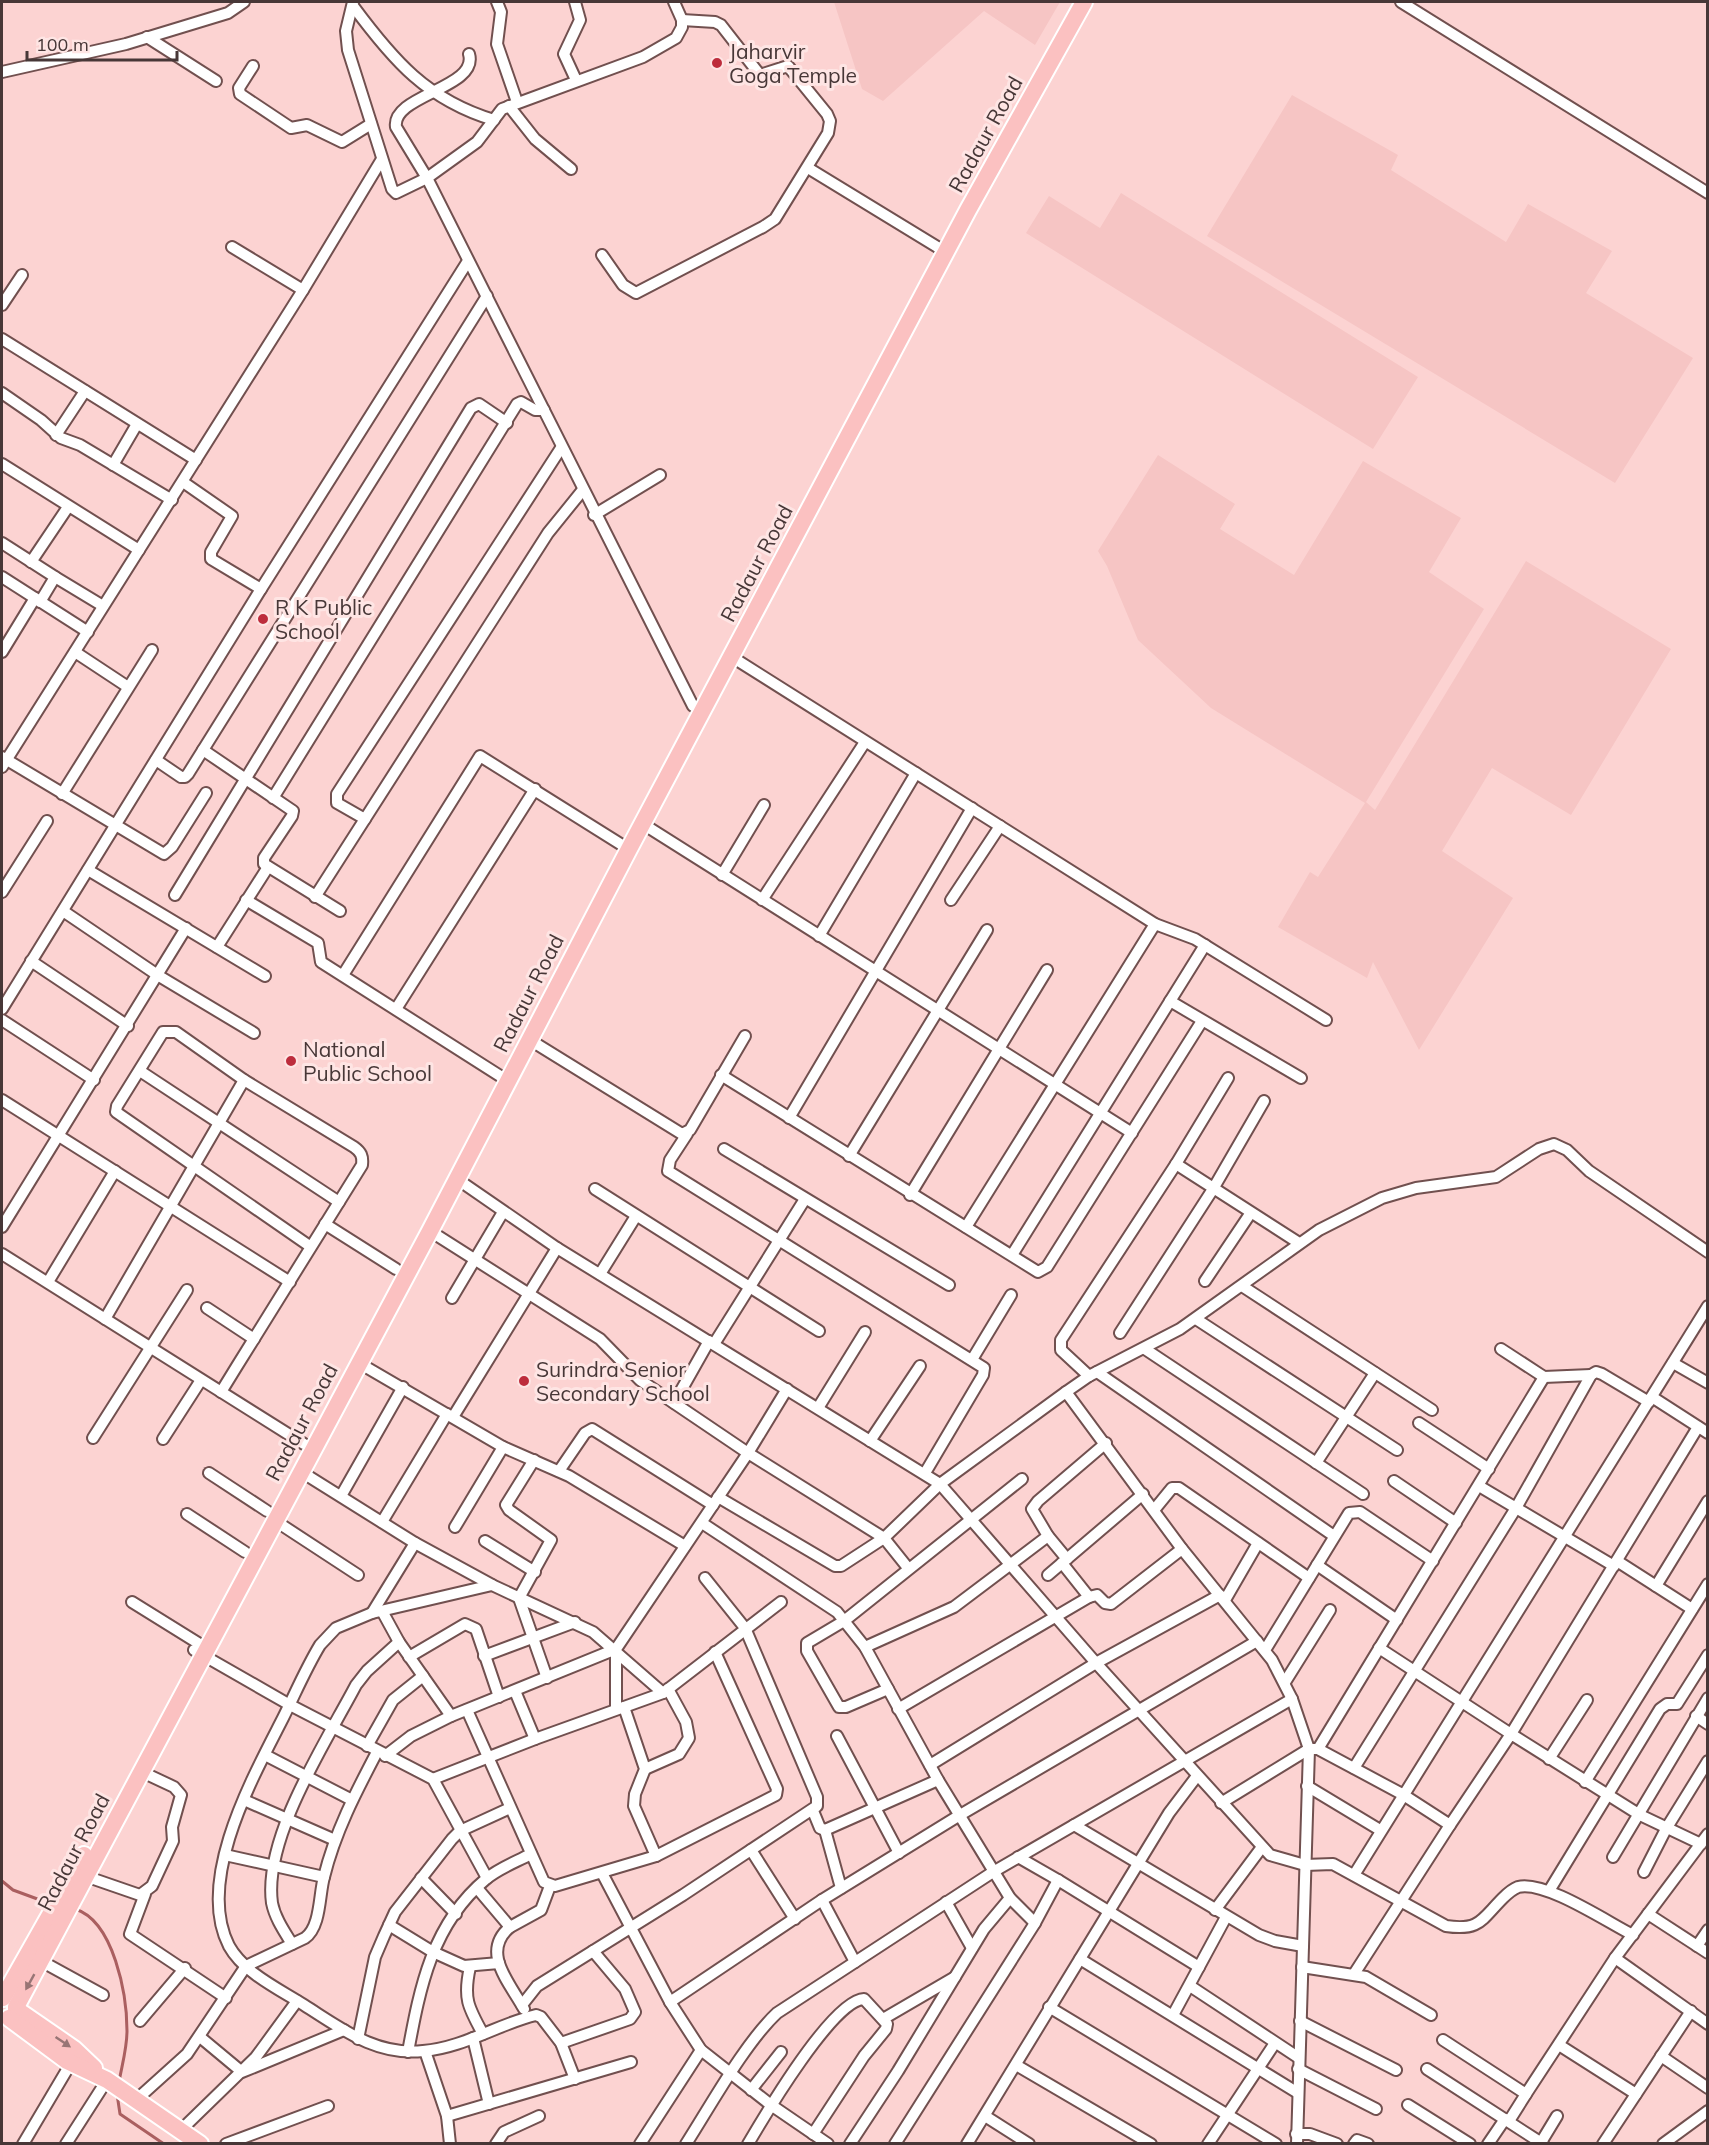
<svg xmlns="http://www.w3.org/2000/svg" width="1709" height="2145" font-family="Mulish,sans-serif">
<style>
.built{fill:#f6c5c4}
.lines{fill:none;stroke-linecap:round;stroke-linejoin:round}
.stream{stroke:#aa5f60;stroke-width:3}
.minor-casing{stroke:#71504f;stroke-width:14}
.primary-casing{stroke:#fff;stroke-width:20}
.minor{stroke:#fff;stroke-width:10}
.primary{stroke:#fbc1c1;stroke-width:16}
.oneway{fill:#987575}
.poi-dot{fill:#bd2c3c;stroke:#fee5e4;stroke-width:2}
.labels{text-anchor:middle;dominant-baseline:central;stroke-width:6;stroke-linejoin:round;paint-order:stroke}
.poi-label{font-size:21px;fill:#473737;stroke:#fee5e4;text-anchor:start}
.street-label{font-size:21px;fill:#473737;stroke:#fee5e4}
</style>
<rect width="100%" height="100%" fill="#fcd3d2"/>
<g class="built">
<polygon points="834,2 1060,2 1035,45 984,11 883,101 862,89"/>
<polygon points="1292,95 1398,155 1391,170 1506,242 1528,204 1612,251 1586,293 1693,358 1615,483 1207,236"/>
<polygon points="1121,193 1418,377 1373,449 1026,233 1049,196 1100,228"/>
<polygon points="1158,455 1235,504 1220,529 1294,575 1363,461 1461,518 1429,572 1484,609 1366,802 1375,810 1526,561 1671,649 1571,815 1492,768 1442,851 1513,898 1419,1050 1373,962 1367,978 1278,927 1310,872 1318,877 1365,803 1211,708 1138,640 1107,566 1098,551"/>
</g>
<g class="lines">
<g class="stream">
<polyline points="2,1881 13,1890 51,1904"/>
<path d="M75 1909C114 1921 127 1995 127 2031 127 2048 122 2065 119 2082"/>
<polyline points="117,2094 120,2114 164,2144"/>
</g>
<g class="minor-casing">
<g id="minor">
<polyline points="353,2 346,31 348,50 392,189 396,193 427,178 477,142 502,109 643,57 676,38 682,27 682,20 674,2"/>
<polyline points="497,2 501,12 497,44 517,102"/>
<polyline points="575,2 580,20 564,54 576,80"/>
<polyline points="1401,2 1708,193"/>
<path d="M353 6C393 60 427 100 494 120"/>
<polyline points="147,37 216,81"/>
<path d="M469 54C479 88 391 95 396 127L427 178 693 706"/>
<polyline points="253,66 239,88 240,94 291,128 307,125 342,142 371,124"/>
<polyline points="2,72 126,44 228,13 244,2"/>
<polyline points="509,106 535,139 571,169"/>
<polyline points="808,168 939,248"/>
<polyline points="232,247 303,290"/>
<polyline points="602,255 623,285 636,293 763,227 775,219 828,133 830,121 827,114 788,66 760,75 721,25 715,22 682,20"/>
<polyline points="2,305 22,275"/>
<polyline points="2,339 196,460"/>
<polyline points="2,393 41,420 61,438 80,445 172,500"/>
<polyline points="56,435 85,391"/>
<polyline points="2,464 139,550"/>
<polyline points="113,465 137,424"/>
<polyline points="183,482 232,516 211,552 211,559 261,589 468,261"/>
<polyline points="594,515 660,475"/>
<polyline points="2,543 55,577 40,602"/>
<polyline points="31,562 68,507"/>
<polyline points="2,577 88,632"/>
<polyline points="55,577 103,606"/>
<polyline points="2,652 35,598"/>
<polyline points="75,652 128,687"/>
<polyline points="732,657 1155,924 1195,939 1326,1020"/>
<polyline points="203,750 293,811 292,816 264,858 264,864 340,911"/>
<polyline points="2,757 164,854 172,847 206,793"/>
<polyline points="156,760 181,777 185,777 188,774 487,296"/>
<polyline points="2,767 303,290 382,159"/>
<polyline points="62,794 152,650"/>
<polyline points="273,798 517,404 521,402 535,410 544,410"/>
<polyline points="365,819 337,803 337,794 561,448"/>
<polyline points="643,824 1132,1133"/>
<polyline points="88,870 265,976"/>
<polyline points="722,875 764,805"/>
<polyline points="2,892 47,821"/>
<polyline points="175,895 471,408 479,404 507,423"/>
<polyline points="315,897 548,533 582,491"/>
<polyline points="246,900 318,943 321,962 508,1081"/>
<polyline points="762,900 865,742"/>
<polyline points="951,900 1000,826"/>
<polyline points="63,911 159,976 254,1033"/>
<polyline points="819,936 916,773"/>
<polyline points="217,947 268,867"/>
<polyline points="31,961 128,1026"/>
<polyline points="343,975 480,756 622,845"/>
<polyline points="1170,1001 1301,1078"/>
<polyline points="2,1009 261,589"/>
<polyline points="396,1009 535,789"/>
<polyline points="2,1020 94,1080"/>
<polyline points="530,1040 682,1134 690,1130 745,1036"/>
<polyline points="140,1071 339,1202"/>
<polyline points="721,1075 1038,1272 1047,1267 1202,1021"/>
<polyline points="2,1100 290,1282"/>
<polyline points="789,1118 972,808"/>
<polyline points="687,1134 670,1160 668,1171 984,1368 983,1375 925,1473"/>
<polyline points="724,1149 949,1285"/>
<polyline points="849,1156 987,930"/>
<polyline points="1176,1164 1299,1243"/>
<path d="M457 1179 557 1248 940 1484 1096 1663 1270 1855 1305 1865 1333 1864 1446 1926C1480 1931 1481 1920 1503 1898 1507 1894 1513 1889 1518 1887 1545 1880 1607 1922 1633 1935"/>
<polyline points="595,1189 819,1331"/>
<polyline points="910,1195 1047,970"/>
<polyline points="325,1224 396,1269"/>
<polyline points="2,1227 186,928"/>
<polyline points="966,1227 1155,924"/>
<polyline points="430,1231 600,1339 640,1380 748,1453 884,1538 908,1568"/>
<polyline points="2,1254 304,1444"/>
<polyline points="1012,1255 1205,945"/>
<polyline points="600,1274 636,1216"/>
<polyline points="1205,1281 1250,1214"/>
<polyline points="48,1282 115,1171"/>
<polyline points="1242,1286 1432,1410"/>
<polyline points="452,1298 503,1212"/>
<polyline points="207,1308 254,1339"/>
<polyline points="105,1319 244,1080"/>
<polyline points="1196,1319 1397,1450"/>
<polyline points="1120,1333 1213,1189 1264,1101"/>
<polyline points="714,1344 805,1199"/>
<polyline points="1145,1349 1363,1494"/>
<polyline points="1501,1349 1544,1377 1591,1375"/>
<polyline points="973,1358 1011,1295"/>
<polyline points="359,1363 503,1447 569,1476 685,1546"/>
<polyline points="1673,1363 1708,1383"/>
<polyline points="1097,1372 1334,1536"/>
<polyline points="1089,1376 1061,1350 1061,1340 1176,1164 1228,1078"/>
<path d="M221 1392 237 1366 362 1165C363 1156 361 1152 354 1147L244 1080 176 1032H163L117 1106 116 1112 311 1247"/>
<polyline points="1066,1392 1182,1549 1272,1660 1292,1699 1309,1749 1297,2144"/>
<polyline points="1652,1397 1708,1433"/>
<polyline points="674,1403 709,1341"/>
<polyline points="818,1408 865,1332"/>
<polyline points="453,1417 557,1248"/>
<polyline points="1419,1423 1489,1469"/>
<polyline points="93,1438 187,1290"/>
<polyline points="163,1439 201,1380"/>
<polyline points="870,1441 920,1366"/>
<polyline points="534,1460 506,1505 509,1510 551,1540 519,1598 547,1678"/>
<polyline points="1316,1463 1375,1373"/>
<polyline points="300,1471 415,1543 492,1585"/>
<polyline points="559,1471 585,1433 592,1429 713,1505"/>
<polyline points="209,1473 267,1511"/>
<polyline points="1394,1481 1456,1523"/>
<polyline points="1479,1486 1614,1566"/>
<polyline points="341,1496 403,1387"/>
<polyline points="718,1497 835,1566 841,1566 884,1538 940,1484 1066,1392 1089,1376 1180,1329 1319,1230 1382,1198 1416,1188 1496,1177 1539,1149 1554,1144 1567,1150 1589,1171 1708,1252"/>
<polyline points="1154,1510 1172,1488 1179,1488 1309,1578"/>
<polyline points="187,1514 245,1552"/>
<polyline points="274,1520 358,1575"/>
<polyline points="382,1522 447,1414"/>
<polyline points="702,1523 837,1612 865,1647 938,1780 1010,1898 1035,1923"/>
<polyline points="455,1527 503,1447"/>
<polyline points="485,1541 535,1572"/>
<polyline points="1067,1559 1048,1536 1032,1509 1038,1501 1106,1443"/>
<polyline points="1617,1561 1692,1609"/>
<polyline points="1062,1563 1089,1597"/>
<polyline points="1317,1565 1397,1620"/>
<polyline points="1048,1575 1143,1494"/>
<polyline points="1656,1586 1708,1501"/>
<polyline points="1225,1600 1258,1543"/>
<polyline points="132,1602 198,1643"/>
<polyline points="382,1611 399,1642 451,1716"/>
<polyline points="372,1613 415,1543"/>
<polyline points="865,1647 954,1607 1048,1536"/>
<polyline points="1379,1648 1511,1734 1698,1427"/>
<polyline points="616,1649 748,1453 787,1389"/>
<polyline points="194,1650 290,1705 433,1779 487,1878"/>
<polyline points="1265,1650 1349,1513 1360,1512 1433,1561"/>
<polyline points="484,1656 575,1622"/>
<polyline points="409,1657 465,1624 476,1629 499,1697"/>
<polyline points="1285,1682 1330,1610"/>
<polyline points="888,1689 846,1707 839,1707 807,1651 807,1643 844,1621 1022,1479"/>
<polyline points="515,1691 535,1739"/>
<polyline points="624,1707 645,1769 635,1794 634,1806 656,1856"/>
<polyline points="898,1709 1089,1597 1097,1595 1105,1603 1111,1604 1182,1549"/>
<polyline points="467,1710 544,1882 555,1886 656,1856 776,1795 777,1789 715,1652"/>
<polyline points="1696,1716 1708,1724"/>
<polyline points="837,1736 899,1853"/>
<polyline points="367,1746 393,1700 423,1676"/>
<polyline points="1318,1749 1402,1794 1450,1825 1511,1734 1640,1815 1701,1844"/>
<polyline points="265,1755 352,1800"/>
<polyline points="385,1756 411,1736 451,1716 616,1649 616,1709"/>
<polyline points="1549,1759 1587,1700"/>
<polyline points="930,1765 1096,1663 1220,1595"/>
<polyline points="1354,1768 1516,1508 1591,1375 1596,1372 1602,1374 1649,1402"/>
<polyline points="645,1769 679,1754 689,1738 686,1722 668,1689"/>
<polyline points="433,1779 535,1739 663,1693 781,1602"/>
<polyline points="1585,1782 1708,1584"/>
<polyline points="1307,1786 1380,1830"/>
<polyline points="244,1800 335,1840"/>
<polyline points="1221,1803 1309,1749 1318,1749 1544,1377"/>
<polyline points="813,1811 820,1828 825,1830 938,1780"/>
<polyline points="1074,1825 1259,1935 1275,1941 1303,1946"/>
<polyline points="825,1830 841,1888"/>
<polyline points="751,1850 795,1919"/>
<polyline points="225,1855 324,1877"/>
<polyline points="1018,1857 1058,1880 1199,1967"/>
<polyline points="1613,1857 1708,1698"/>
<polyline points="1644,1872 1666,1829 1708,1761"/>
<polyline points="602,1873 670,2002 701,2050 771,2105 828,2144"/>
<polyline points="1354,1875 1708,1306"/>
<polyline points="85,1876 140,1895 152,1886 173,1841 172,1827 181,1795 174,1787 140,1771"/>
<polyline points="421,1878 456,1914"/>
<path d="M477 1888 510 1927C480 1952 510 1983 524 2009"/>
<polyline points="1549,1891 1660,1709 1667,1704 1677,1704 1708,1655"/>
<polyline points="145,1894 130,1934 226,1998"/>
<polyline points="822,1900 855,1962"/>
<polyline points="946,1902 972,1948"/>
<polyline points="1215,1910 1262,1847"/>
<polyline points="1648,1914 1708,1953"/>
<polyline points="389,1925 433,1952 464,1966 499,1963"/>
<polyline points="510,1927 541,1910 550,1886"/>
<path d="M292 1944C284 1931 275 1918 272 1903 263 1838 326 1742 356 1685L367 1671 399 1642"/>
<polyline points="1697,1946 1708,1930"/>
<polyline points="1615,1958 1708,2024"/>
<polyline points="1080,1959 1298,2093"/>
<polyline points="41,1961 103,1995"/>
<path d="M470 1967C463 1998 468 2007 483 2034"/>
<polyline points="1302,1967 1366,1977 1431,2015"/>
<polyline points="1354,1974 1450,1825"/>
<polyline points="1190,1986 1299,2058"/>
<polyline points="670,2002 822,1900 960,1815 1257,1641"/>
<polyline points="522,2005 537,1986 683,1895 817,1806 817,1797 745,1628 705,1578"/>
<polyline points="1049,2007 1276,2144"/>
<polyline points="1173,2015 1226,1917"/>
<polyline points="883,2019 955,1977"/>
<polyline points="140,2021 185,1968"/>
<polyline points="1300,2021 1396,2070"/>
<polyline points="200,2037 242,2072 344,2030"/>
<polyline points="473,2038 489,2104"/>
<polyline points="358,2039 375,1957 384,1936 395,1912 452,1839 460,1831 510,1808"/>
<polyline points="1443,2040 1526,2094 1509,2121"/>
<polyline points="561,2043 630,2019 635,2012 625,1989 593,1951"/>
<polyline points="1559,2045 1636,2094"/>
<polyline points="425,2051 447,2116 450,2144"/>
<path d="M408 2052C420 1987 432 1924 486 1879 499 1868 516 1862 531 1854"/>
<polyline points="1661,2056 1708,2088"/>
<polyline points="1016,2065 1151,2144"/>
<polyline points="1298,2069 1376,2109"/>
<polyline points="1427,2069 1543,2144"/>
<path d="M575 2079 561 2043 541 2017 536 2015C498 2024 463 2048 423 2051 376 2056 342 2029 304 2005 279 1989 244 1973 229 1946 195 1880 253 1777 283 1718 295 1694 306 1668 320 1645L336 1628 372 1613 492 1585 593 1632 663 1693"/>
<polyline points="751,2090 781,2052"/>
<polyline points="1526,2094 1615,1958 1708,1834"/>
<path d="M136 2100 187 2054 246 1966 305 1938C321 1927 319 1894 324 1877 335 1832 356 1792 377 1752"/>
<polyline points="1408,2105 1470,2144"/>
<polyline points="447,2116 631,2062"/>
<polyline points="985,2116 1029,2144"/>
<polyline points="181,2130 256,2057 297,2001"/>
<polyline points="1296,2134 1310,2134 1337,2144"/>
<polyline points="23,2144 71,2063"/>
<polyline points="66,2144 107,2080"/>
<polyline points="226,2144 328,2106"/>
<polyline points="496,2144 504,2132 539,2116"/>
<polyline points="640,2144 701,2050"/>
<path d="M686 2144C711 2105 745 2043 777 2013L993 1872 1292 1699"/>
<path d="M748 2144C765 2115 833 2000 864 1999L887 2024 886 2029 864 2056 813 2134"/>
<polyline points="850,2144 898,2071 984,1929 1010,1898"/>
<polyline points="895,2144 1035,1923 1058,1880"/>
<polyline points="967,2144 1169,1813 1197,1776"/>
<polyline points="1208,2144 1275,2043"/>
<polyline points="1354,2144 1357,2140 1368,2144"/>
<polyline points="1488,2144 1505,2119"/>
<polyline points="1540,2144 1557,2116"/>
<polyline points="1603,2144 1691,2011"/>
<polyline points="1663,2144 1708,2111"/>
</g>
</g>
<g class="primary-casing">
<g id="primary">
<polyline points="3,1998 84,1855"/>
<polyline points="16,2007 430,1231 629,849 968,210 1084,2"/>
<polyline points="16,2009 74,2049 94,2068"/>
<polyline points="9,2018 67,2061 107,2080 200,2144"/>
</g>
</g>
<use href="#minor" class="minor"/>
<use href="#primary" class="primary"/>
</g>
<defs><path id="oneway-solid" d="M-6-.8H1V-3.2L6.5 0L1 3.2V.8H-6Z" transform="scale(1.5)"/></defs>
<g class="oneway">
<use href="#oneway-solid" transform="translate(30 1982) rotate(119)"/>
<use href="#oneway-solid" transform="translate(63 2042) rotate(34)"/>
</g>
<g class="poi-dot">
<circle cx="717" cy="63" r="6"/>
<circle cx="263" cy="619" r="6"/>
<circle cx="291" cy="1061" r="6"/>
<circle cx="524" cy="1381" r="6"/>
</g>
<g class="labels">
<g class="poi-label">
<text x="729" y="51">Jaharvir<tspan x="729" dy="24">Goga Temple</tspan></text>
<text x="275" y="607">R K Public<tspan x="275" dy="24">School</tspan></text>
<text x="303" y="1049">National<tspan x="303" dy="24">Public School</tspan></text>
<text x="536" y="1369">Surindra Senior<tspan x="536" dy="24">Secondary School</tspan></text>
</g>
<g class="street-label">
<text transform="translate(985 134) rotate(-61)">Radaur Road</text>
<text transform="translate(756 563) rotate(-62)">Radaur Road</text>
<text transform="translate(528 993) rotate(-63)">Radaur Road</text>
<text transform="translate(301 1422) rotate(-62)">Radaur Road</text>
<text transform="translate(73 1852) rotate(-62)">Radaur Road</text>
</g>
</g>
<rect width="1709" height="2145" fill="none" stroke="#473737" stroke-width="6"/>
<path d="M27 51v9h150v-9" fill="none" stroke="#473737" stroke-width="3"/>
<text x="36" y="51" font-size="18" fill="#473737" stroke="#fee5e4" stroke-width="4.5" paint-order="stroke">100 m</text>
</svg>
